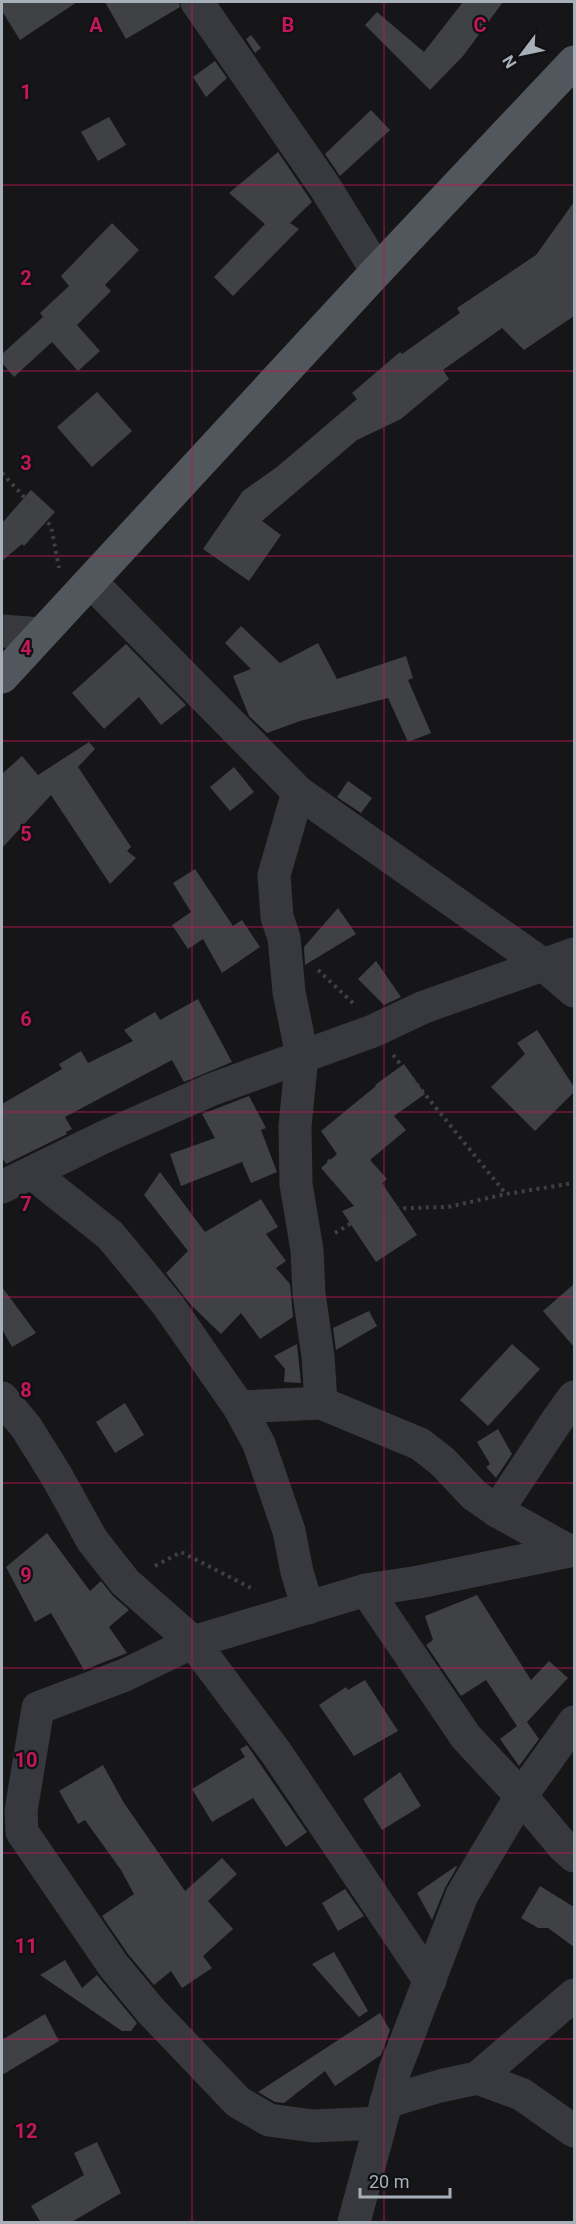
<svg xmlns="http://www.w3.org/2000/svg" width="576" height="2224" font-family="Roboto,sans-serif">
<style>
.building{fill:#404145}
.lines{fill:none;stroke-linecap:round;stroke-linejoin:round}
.path{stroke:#3d4045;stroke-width:4;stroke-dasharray:3 4.5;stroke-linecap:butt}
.street{stroke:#37393e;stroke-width:33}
.primary{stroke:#52565d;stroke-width:33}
.grid{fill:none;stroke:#c2185b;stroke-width:1.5;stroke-opacity:0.55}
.grid-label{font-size:20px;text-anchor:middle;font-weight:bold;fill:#c2185b;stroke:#111113;stroke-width:4.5;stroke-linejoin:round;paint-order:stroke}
</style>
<rect width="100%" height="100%" fill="#161618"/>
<g class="building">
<polygon points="2,2 77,2 20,40 2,11"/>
<polygon points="105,2 179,2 180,7 126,39"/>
<polygon points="463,2 503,2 463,56 430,90 365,25 377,12 424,52"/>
<polygon points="251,35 261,48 255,53 246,39"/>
<polygon points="215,61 227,78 206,97 193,77"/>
<polygon points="371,110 390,130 340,176 325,154"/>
<polygon points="109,117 126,145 98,161 81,132"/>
<polygon points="278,152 312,202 290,223 299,229 233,296 214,277 265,224 229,193"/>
<polygon points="574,202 574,316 524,350 502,328 443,370 449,379 401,419 357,440 262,521 281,535 249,581 203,549 243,491 277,467 357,399 352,393 400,352 402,354 460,313 457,308 536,255"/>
<polygon points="112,223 139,250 105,285 111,291 77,325 100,351 78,371 52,342 14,377 2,363 2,354 43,317 40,313 69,286 61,276"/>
<polygon points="97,392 132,431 92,467 57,427"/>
<polygon points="31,490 55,512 24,546 22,544 2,561 2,523"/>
<polygon points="241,626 280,663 318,643 337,679 406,656 413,678 408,680 431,733 408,742 388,698 300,721 267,733 249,716 233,676 251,669 225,643"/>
<polygon points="126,644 186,705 161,725 139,697 104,729 72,693"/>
<polygon points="89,742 95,749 78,767 131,847 127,851 136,858 110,884 51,795 2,848 2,774 22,756 38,775"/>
<polygon points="234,767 254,792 230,811 210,787"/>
<polygon points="348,781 372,798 361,813 337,797"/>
<polygon points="195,869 233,926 242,920 260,947 222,973 203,939 188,949 172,925 191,912 173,883"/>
<polygon points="338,908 356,934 305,965 304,947"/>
<polygon points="376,961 401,997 384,1005 358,979"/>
<polygon points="198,999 232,1062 184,1082 172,1060 65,1117 72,1129 66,1132 67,1134 6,1164 2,1157 2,1104 62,1069 59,1064 81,1051 88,1063 133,1041 124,1030 155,1012 160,1020"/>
<polygon points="537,1030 574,1087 574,1092 535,1131 491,1087 525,1054 517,1043"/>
<polygon points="404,1064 425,1094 394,1116 406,1130 370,1160 387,1179 382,1183 417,1235 376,1262 342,1211 354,1206 321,1168 337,1154 321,1131 376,1086 375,1085"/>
<polygon points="249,1096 266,1128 261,1130 277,1172 251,1183 242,1162 181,1186 170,1154 215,1138 202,1114"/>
<polygon points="160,1172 205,1232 261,1199 278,1227 266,1234 286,1261 276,1268 290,1284 293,1317 260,1339 241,1313 221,1334 190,1304 166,1273 188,1251 144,1195"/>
<polygon points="574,1284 574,1347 543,1311"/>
<polygon points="2,1287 36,1333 12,1347 2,1329"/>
<polygon points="369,1311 377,1326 336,1350 333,1328"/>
<polygon points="297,1344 301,1383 284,1382 285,1369 274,1356"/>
<polygon points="512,1344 540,1369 488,1426 460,1400"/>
<polygon points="125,1403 144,1435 115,1453 96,1422"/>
<polygon points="498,1429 512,1454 496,1478 486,1467 490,1464 477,1442"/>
<polygon points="47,1533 90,1591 101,1581 113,1596 129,1610 109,1627 127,1653 84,1670 51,1613 35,1622 6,1567"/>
<polygon points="477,1595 531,1680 549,1661 568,1678 527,1722 539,1739 519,1766 500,1739 517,1726 486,1680 461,1696 426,1645 433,1640 425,1616"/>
<polygon points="365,1680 398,1731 354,1756 319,1705 346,1687 348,1690"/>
<polygon points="247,1745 307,1832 286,1847 253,1798 212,1822 192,1789 245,1757 240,1749"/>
<polygon points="103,1765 124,1803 185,1891 222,1858 237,1874 208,1901 233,1929 203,1956 212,1968 182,1988 171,1971 154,1985 128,1954 102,1916 134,1894 121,1870 85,1820 78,1824 59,1791"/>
<polygon points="400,1772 421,1806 382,1830 363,1799"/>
<polygon points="456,1866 457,1867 445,1888 432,1920 417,1893"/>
<polygon points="540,1886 574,1907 574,1947 548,1928 538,1928 521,1918"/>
<polygon points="345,1889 364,1916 338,1931 322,1903"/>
<polygon points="334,1952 368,2011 359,2017 312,1964"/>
<polygon points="65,1960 82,1988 97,1975 137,2023 131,2031 122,2031 40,1975"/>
<polygon points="380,2013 390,2030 381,2055 335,2086 325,2071 284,2103 275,2102 258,2092"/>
<polygon points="45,2014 59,2041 2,2075 2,2040"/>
<polygon points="97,2142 121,2193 70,2223 41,2223 31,2206 84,2175 74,2153"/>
</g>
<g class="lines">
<g class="path">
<polyline points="2,473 51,526 59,568"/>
<polyline points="318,970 354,1004"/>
<polyline points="393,1055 506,1194"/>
<polyline points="328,1160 375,1209"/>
<polyline points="335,1233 375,1209 448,1207 506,1194 574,1183"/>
<polyline points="155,1566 181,1552 255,1590"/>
</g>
<g class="street">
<polyline points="197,2 325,187 377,271"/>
<polyline points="91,582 298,792 545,966 574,991"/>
<polyline points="2,631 41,634"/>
<polyline points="298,792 274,875 277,917 284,938 289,992 302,1056 295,1126 296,1184 307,1250 309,1294 318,1356 321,1403"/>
<polyline points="32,1173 110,1235 168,1305 239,1407 321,1403 420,1444 443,1462 474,1495 497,1511 569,1551"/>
<polyline points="2,1187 104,1137 213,1089 373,1031 424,1007 574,954"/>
<polyline points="2,1398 26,1427 56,1475 92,1540 125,1582 193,1642 277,1754 430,1981"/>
<polyline points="239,1407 259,1444 289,1531 297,1572 308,1608"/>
<polyline points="497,1511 556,1422 574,1397"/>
<polyline points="366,1590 466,1737 521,1796 564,1847 574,1856"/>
<polyline points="477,2078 521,2094 574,2131"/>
<polyline points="386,2102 440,2086 477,2078 574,1995"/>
<polyline points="380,2123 313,2126 269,2120 238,2102 151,2011 113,1965 22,1832 21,1811 38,1708 125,1675 193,1642 366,1590 419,1582 574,1550"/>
<polyline points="354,2222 395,2070 462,1895 521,1796 574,1722"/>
</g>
<polyline class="primary" points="2,677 377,271 574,62"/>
</g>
<path class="grid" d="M192 2V2222M384 2V2222M2 185H574M2 371H574M2 556H574M2 741H574M2 927H574M2 1112H574M2 1297H574M2 1483H574M2 1668H574M2 1853H574M2 2039H574"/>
<g class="grid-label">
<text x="96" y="32">A</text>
<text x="288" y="32">B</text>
<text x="480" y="32">C</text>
<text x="26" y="99">1</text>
<text x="26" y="285">2</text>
<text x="26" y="470">3</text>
<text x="26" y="655">4</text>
<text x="26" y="841">5</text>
<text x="26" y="1026">6</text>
<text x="26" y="1211">7</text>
<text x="26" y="1397">8</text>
<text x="26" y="1582">9</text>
<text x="26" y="1767">10</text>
<text x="26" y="1953">11</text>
<text x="26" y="2138">12</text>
</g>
<rect width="576" height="2224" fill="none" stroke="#a7afb9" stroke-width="6"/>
<g transform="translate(522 54) rotate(238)" stroke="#111113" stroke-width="4.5" paint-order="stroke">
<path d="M0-4.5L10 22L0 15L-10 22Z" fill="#a7afb9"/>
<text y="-9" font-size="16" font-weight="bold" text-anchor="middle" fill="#a7afb9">N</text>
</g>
<path d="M360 2188v9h90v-9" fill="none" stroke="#a7afb9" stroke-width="3"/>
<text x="369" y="2188" font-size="18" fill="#a7afb9" stroke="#111113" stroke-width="4.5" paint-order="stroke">20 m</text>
</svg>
